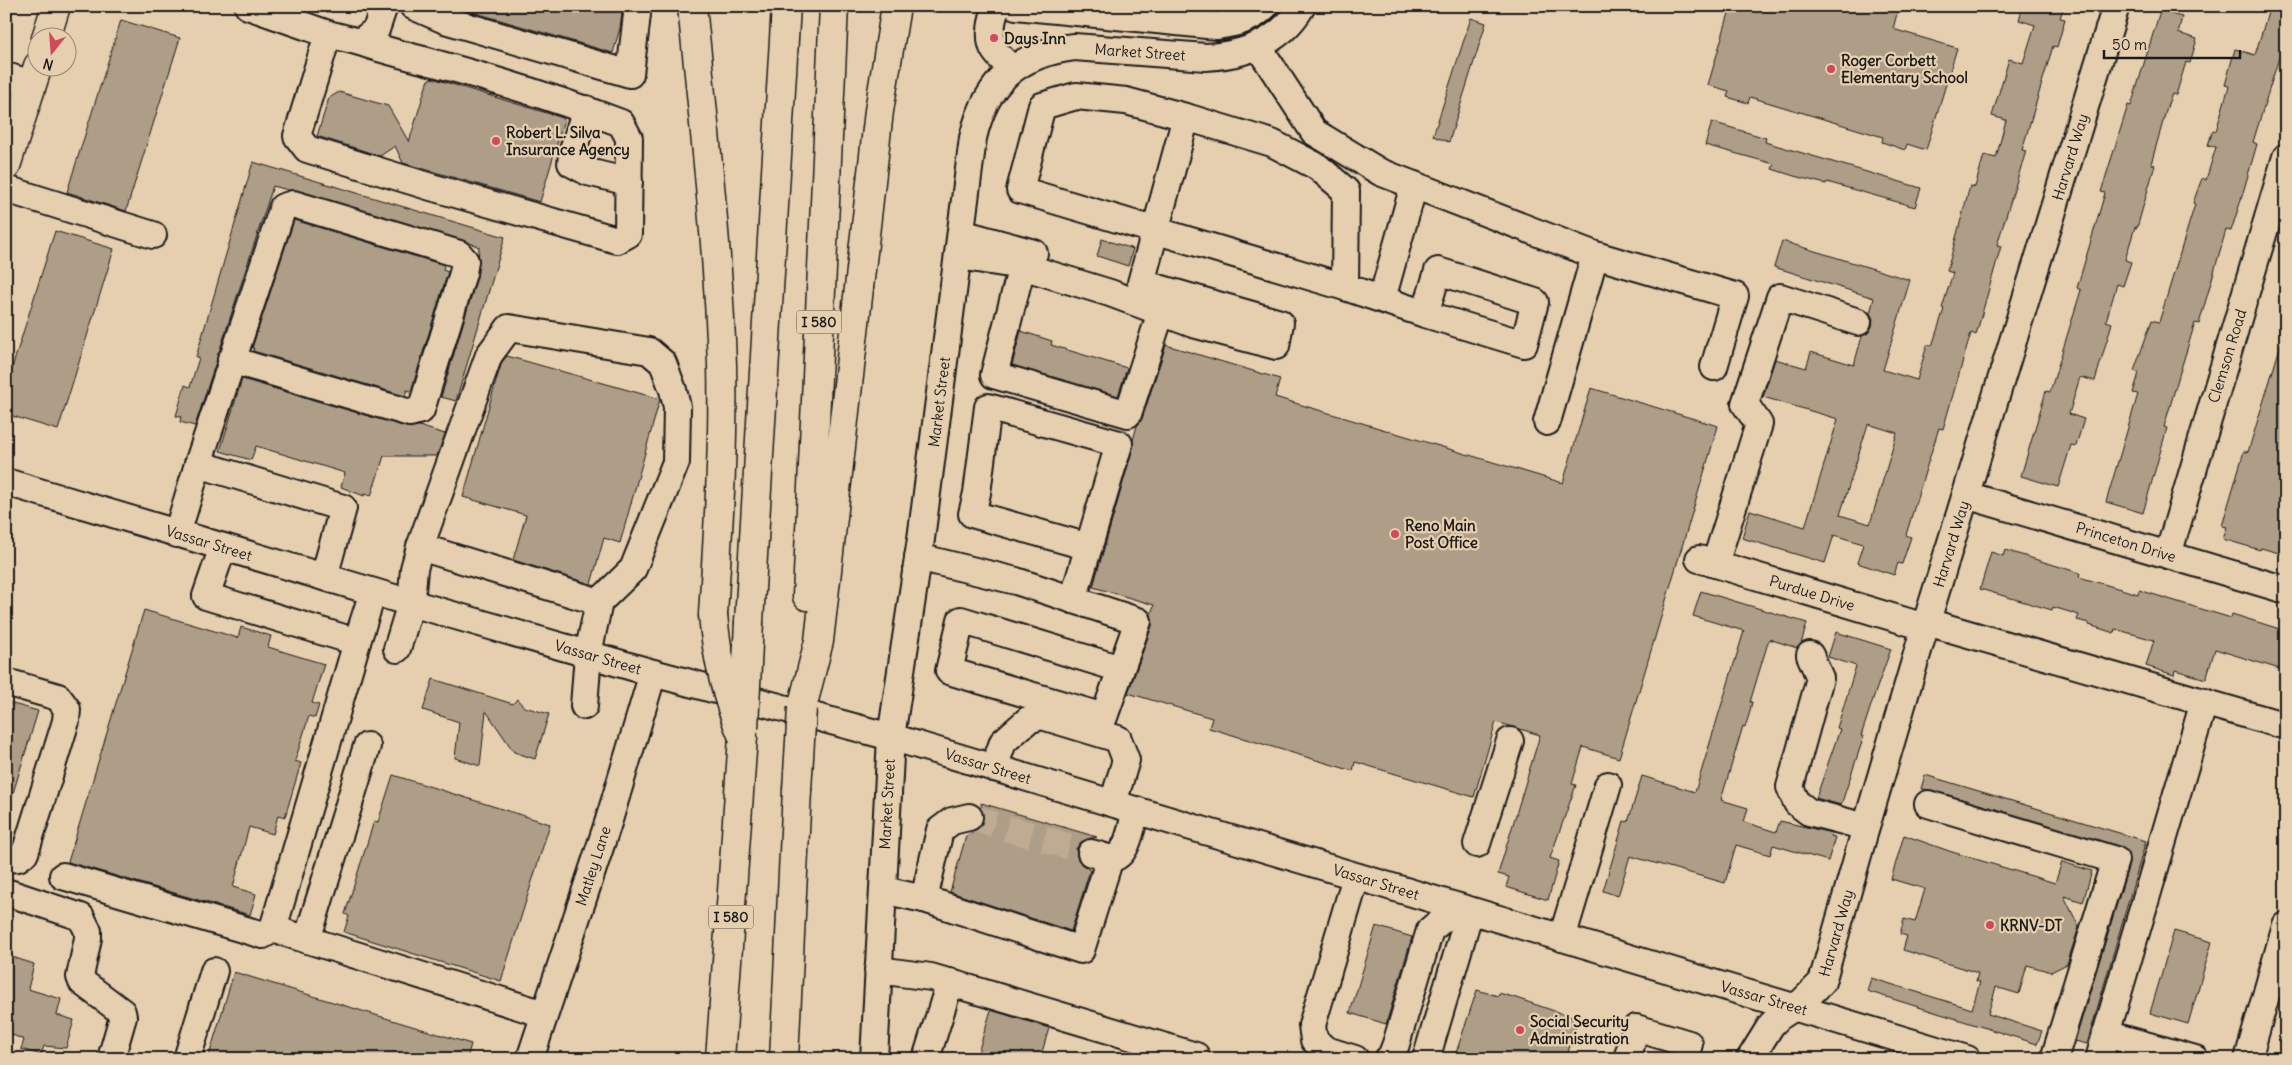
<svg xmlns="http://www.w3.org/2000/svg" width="2292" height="1065" font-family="Delius,sans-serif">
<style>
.building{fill:#ae9d87;stroke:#1c1c1c;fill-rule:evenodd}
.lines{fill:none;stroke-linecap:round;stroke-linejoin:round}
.minor-tunnel{stroke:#beab92;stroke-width:26;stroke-dasharray:26 13;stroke-linecap:butt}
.minor-casing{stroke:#1c1c1c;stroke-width:30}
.major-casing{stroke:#1c1c1c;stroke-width:31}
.highway-casing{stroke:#1c1c1c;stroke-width:31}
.minor{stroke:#e6cfaf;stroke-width:26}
.major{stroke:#e6cfaf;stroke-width:28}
.highway{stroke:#e6cfaf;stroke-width:28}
.highway-bridge-casing{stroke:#1c1c1c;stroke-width:31;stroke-linecap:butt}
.highway-bridge{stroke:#e6cfaf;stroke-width:28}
.poi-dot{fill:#d1495b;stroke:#e6cfaf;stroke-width:2}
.labels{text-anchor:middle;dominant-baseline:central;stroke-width:4.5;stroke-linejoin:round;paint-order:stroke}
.shield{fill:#e6cfaf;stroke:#595248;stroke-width:1}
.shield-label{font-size:14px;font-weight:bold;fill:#1c1c1c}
.poi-label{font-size:15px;font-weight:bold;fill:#1c1c1c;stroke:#e6cfaf;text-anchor:start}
.street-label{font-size:15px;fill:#1c1c1c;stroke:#e6cfaf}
</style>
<rect width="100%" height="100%" fill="#e6cfaf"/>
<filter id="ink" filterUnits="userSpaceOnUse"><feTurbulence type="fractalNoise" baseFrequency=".02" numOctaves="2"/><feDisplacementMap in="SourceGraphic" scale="10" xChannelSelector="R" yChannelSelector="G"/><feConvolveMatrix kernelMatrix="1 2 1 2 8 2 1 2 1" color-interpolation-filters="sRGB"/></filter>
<g filter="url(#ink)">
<g class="building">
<polygon points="452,6 623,6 620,28 613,53"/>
<polygon points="1731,6 1899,6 1893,29 1957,48 1926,150 1907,144 1905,150 1882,142 1883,137 1750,97 1748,103 1727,97 1729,91 1708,85"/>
<path d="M2023 6H2064L2060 18 2065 19 2057 47 2053 46 2022 150 2026 151 1997 245 2001 246 1976 335 1971 333 1943 429 1939 428 1925 472 1906 535 1911 537 1902 564 1898 563 1894 575 1857 563 1863 544 1834 535 1825 563 1742 538 1750 510 1805 527 1838 419 1763 397 1775 359 1806 368 1811 352 1854 365 1862 336 1868 333 1872 326 1873 319 1870 313 1874 298 1774 267 1782 241 1910 280 1883 370 1917 380 1927 345 1932 346 1944 309 1942 308 1953 273 1947 271 1970 186 1975 187 1984 155 1996 158 2006 120 1992 116 2009 59 2023 63 2035 25 2019 20ZM1868 424 1897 433 1870 524 1840 515Z"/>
<polygon points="2270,6 2286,6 2286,35 2253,142 2257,144 2240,203 2231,231 2226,230 2199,324 2195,323 2180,372 2164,427 2167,428 2143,513 2106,502 2138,394 2133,393 2139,373 2134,371 2152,320 2159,322 2195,204 2193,203 2202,178 2206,180 2216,147 2208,145 2213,130 2216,131 2229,86 2225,85 2235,49 2255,55"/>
<polygon points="2160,11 2182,17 2178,33 2197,39 2190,63 2186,62 2176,95 2172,94 2168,104 2151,164 2155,165 2137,228 2135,227 2125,260 2131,262 2123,286 2117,284 2106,321 2112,323 2095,381 2080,377 2069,414 2084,419 2076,446 2071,445 2058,487 2021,476 2046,391 2050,392 2081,290 2077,288 2105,193 2101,192 2128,105 2131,106"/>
<polygon points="1471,18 1486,23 1449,142 1433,136"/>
<polygon points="121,20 180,38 126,211 67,192"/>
<polygon points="432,78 563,118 564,120 540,202 403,163 395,146 380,156 317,136 329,98 339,92 388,106 409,142 428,80"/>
<polygon points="1712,122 1766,138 1765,142 1921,188 1915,207 1827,182 1826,184 1794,176 1772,169 1774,164 1705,145"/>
<polygon points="253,162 505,237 456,401 441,397 477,277 479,247 463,240 297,190 288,190 273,186 195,426 180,422 181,417 176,416 185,385 190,387 199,358 196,357"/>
<polygon points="294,220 444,265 443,270 448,272 411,391 407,390 405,396 253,351 254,348 252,348"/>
<polygon points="55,231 114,249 58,430 6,414 6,387"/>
<polygon points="1102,239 1133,249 1128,266 1097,256"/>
<polygon points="1021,331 1052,341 1051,345 1127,368 1118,396 1012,365"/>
<polygon points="2282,341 2286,342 2286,468 2281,484 2286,485 2286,555 2261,548 2260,550 2223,539 2227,527 2222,526 2244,451 2248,452"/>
<polygon points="1166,345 1280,379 1275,397 1563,483 1591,388 1718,426 1619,758 1583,747 1572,784 1576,785 1550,858 1559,861 1548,900 1506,887 1509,877 1498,874 1540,735 1496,722 1474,797 1355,762 1353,771 1209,728 1212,718 1128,693 1152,626 1151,614 1154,605 1093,587 1133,448 1133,440 1137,426 1142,419"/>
<polygon points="507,356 660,399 620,543 604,538 591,584 513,560 526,515 463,497 497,378 502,362"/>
<polygon points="242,379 406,427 419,426 445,434 437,456 384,456 371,496 364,494 364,496 341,487 345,473 256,446 251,460 220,451"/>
<polygon points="2005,550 2080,573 2079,577 2138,594 2139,590 2231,618 2232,614 2286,631 2286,671 2215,649 2206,679 2175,670 2174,675 2146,666 2154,640 2115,629 2114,633 2089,625 2089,623 2077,620 2079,615 2053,607 2052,610 1980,589 1991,552 2003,556"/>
<polygon points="1701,591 1807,623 1801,644 1797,648 1769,639 1750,702 1752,702 1749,715 1745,727 1743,726 1721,800 1748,808 1744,822 1776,832 1780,821 1832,833 1831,836 1835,837 1828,861 1773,845 1770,855 1736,845 1725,883 1630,856 1618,896 1603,891 1624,821 1628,822 1642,776 1695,792 1744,631 1693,616"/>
<polygon points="144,610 238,638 241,627 271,636 268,647 324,664 312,703 319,705 315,718 309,716 295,761 301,763 285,817 278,815 273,834 249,827 233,887 256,894 250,915 68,862"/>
<polygon points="1836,632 1891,649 1874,696 1861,736 1864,736 1841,805 1816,798 1840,729 1837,728 1856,666 1828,657"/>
<polygon points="433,679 513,704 517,699 524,707 549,714 535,759 514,752 486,711 480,766 455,758 459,722 423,710"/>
<polygon points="6,702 38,711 10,803 6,803"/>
<polygon points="393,775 550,824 501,981 344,932 349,916 345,914 374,821 378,822"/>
<polygon points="1925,775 2146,841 2087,1044 2075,1041 2129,864 2128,851 2119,846 1932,790 1921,789"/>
<polygon points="981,803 1097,837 1086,839 1080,843 1076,849 1077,857 1081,864 1090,870 1071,931 950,892 966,836 979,828 983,822"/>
<polygon points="1904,835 1949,851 2055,883 2062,862 2092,871 2083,902 2064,896 2079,927 2067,964 2051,972 2027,965 2019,994 1996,987 1988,1014 2042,1031 2037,1044 1867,991 1871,978 1972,1009 1980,982 1976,981 1978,973 1903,950 1907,936 1900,934 1904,919 1915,922 1925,889 1891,879"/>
<polygon points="1376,926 1412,937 1386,1024 1350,1013"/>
<polygon points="2174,931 2212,942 2188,1024 2150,1013"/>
<polygon points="6,955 34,964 28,989 61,999 57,1015 74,1020 66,1048 44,1046 41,1055 21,1049 24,1040 6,1032"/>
<polygon points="234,972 471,1044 467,1059 208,1059"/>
<polygon points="1477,990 1498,996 1499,993 1516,998 1578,1019 1566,1059 1454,1059"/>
<polygon points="991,1010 1049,1028 1040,1059 976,1059"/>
</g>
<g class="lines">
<polyline class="minor-tunnel" points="969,817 1091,853"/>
<g class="minor-casing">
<g id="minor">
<polyline points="248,6 328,34 360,42 376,30 384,6"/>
<polyline points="413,6 445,20 630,74 638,6"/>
<path d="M997 6C992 18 987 40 995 51 999 57 1006 63 1012 69"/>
<path d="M1016 6 1217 26C1235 23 1252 20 1265 6"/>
<path d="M328 34 297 136 307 149 431 187 617 240 628 234 629 138 621 123C561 100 500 81 438 64 412 57 386 51 360 42"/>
<polyline points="1258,46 1314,132 1380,172 1595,255 1735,296 1714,367"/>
<polyline points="6,76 32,84"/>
<polyline points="586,109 573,150 571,163 588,172 629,182"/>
<polyline points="1186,117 1126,101 1076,96 1042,106 1020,190 1345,287"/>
<polyline points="6,189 153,235"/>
<polyline points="961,233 1034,253"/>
<polyline points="958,256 1022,266 1110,293 1193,324 1276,346 1280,323 1141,283 1186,117 1272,143 1318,167 1346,191 1345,287 1425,314"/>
<polyline points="1022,266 994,375 1128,414 1161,312"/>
<polygon points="1438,271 1535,302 1524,344 1425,314"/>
<polyline points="1382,299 1414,185"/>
<polyline points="1547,422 1595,255"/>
<polyline points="198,464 283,207 293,204 459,254 465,261 463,273 421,410 410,413 231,360"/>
<polyline points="6,482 411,603 653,673 891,737 1967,1059"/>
<polyline points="1966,495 2286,590"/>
<polyline points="177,534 198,464 343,508 324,577"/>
<polyline points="223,547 206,596 357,642 373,592"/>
<polyline points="420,547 599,602 588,654 584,706"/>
<polyline points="2168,555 2286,157"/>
<polyline points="918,557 1016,581 1138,621 1104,717 949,671 961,620 1121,669"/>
<polyline points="1699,559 1925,627"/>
<polyline points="1715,564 1759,424 1745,404 1780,297 1858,322"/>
<polyline points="1073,600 1119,444 988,407 977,493 972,514 1089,547"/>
<polyline points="1927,622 2286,726"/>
<polyline points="397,649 411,603 414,569 420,547 489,355 509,328 649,351 663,363 673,390 677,407 676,462 633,569 599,602"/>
<polyline points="1810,655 1820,678 1790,787 1797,803 1809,812 1866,827"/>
<polyline points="6,682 58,697 67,709 66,721 25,853 18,858 6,859"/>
<polyline points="994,768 1003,742 1028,720 1042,716 1118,739 1126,760 1113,803"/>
<polyline points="1928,804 2115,860 2054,1059"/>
<polyline points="1477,844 1510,741"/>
<path d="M1091 853C1097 854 1105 858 1111 858 1128 857 1132 824 1136 810"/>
<polyline points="63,876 263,935 273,929 544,1014"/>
<polyline points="883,890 924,899 940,830 952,821 969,817"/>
<polyline points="6,892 81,917 88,931 88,938 80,977 82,982 122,1012 123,1017 112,1055"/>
<polyline points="924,899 1081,950 1110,858"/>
<polyline points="273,929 357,642"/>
<polyline points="1562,938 1608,785"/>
<polyline points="307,940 367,746"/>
<polyline points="878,970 931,977 1196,1056 1195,1059"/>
<polyline points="2106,1034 2204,702"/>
<polyline points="187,1059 214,971"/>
<polyline points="530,1059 609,820 653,673"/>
<path d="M874 1059 891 737 921 539 973 138C986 82 1017 54 1074 47L1206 57C1245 55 1281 42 1302 6"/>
<polyline points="926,1059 950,982"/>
<polyline points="1355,1059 1326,1050 1314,1040 1312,1025 1356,877"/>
<polyline points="1388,1059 1391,1057 1396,1044 1430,930 1458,907"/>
<polyline points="1426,1059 1470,911"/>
<polyline points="1627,1059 1636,1028 1689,1044 1685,1059"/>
<polyline points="1750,1059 1771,1025 1779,1017 1802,1002 1822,982 1866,827 1925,627 2116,6"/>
<polyline points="2099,1059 2106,1034 2195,1059"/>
<polyline points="2248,1059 2286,925"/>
</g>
</g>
<g class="major-casing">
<g id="major">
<polyline points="46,38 56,6"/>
<polyline points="6,166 38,66"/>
</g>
</g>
<g class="highway-casing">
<g id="highway">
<path d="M692 6C704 125 718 245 722 365 724 448 718 532 713 615"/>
<polyline points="807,596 834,6"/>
<polyline points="749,622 786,6"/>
<polyline points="802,708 819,641 879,111 896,6"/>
<polyline points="720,1059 743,737"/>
<polyline points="784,1059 797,790"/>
</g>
</g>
<use href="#minor" class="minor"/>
<use href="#major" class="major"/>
<use href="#highway" class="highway"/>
<g class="highway-bridge-casing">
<g id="highway-bridge">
<path d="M713 615C717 658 726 698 743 737"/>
<polyline points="744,728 749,622"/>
<polyline points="797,790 802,708"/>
</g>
</g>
<use href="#highway-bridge" class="highway-bridge"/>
</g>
</g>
<g class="poi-dot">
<circle cx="994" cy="38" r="5"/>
<circle cx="1831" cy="69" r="5"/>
<circle cx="496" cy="141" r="5"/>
<circle cx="1395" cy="534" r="5"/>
<circle cx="1990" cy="925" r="5"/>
<circle cx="1520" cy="1030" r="5"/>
</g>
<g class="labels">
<g class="shield">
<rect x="796.5" y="310.5" width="45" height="23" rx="4"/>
<rect x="708.5" y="905.5" width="45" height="23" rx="4"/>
</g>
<g class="shield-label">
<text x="819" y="322">I 580</text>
<text x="731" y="917">I 580</text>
</g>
<g class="poi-label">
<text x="1004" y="38">Days Inn</text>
<text x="1841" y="60">Roger Corbett<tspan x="1841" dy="17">Elementary School</tspan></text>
<text x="506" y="132">Robert L. Silva<tspan x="506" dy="17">Insurance Agency</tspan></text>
<text x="1405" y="525">Reno Main<tspan x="1405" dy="17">Post Office</tspan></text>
<text x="2000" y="925">KRNV-DT</text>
<text x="1530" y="1021">Social Security<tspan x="1530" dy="17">Administration</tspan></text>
</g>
<g class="street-label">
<text transform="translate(1140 52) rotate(4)">Market Street</text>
<text transform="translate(2070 157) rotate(-73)">Harvard Way</text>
<text transform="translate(2227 356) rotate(-73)">Clemson Road</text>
<text transform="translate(939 402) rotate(-83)">Market Street</text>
<text transform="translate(2126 542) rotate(17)">Princeton Drive</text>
<text transform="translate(209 543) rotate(17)">Vassar Street</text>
<text transform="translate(1951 544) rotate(-73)">Harvard Way</text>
<text transform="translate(1812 593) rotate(17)">Purdue Drive</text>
<text transform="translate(598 657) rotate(16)">Vassar Street</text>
<text transform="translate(988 766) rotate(17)">Vassar Street</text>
<text transform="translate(887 804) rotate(-87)">Market Street</text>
<text transform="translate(593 866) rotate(-72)">Matley Lane</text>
<text transform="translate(1376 882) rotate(17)">Vassar Street</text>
<text transform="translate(1836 933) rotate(-74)">Harvard Way</text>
<text transform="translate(1764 998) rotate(16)">Vassar Street</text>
</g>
</g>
<rect width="2292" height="1065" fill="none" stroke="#e6cfaf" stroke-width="25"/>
<rect x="12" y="12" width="2267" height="1040" fill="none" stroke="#1c1c1c" stroke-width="2" filter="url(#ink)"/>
<g transform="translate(52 52) rotate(197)"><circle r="24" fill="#e6cfaf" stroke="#958774"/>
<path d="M0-4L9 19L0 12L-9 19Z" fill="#d1495b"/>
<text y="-8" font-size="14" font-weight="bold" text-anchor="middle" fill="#1c1c1c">N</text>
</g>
<path d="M2104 50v8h136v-8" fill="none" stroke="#1c1c1c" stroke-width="2.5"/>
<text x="2112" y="50" font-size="15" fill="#1c1c1c" stroke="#e6cfaf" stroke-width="4" paint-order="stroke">50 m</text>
</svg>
